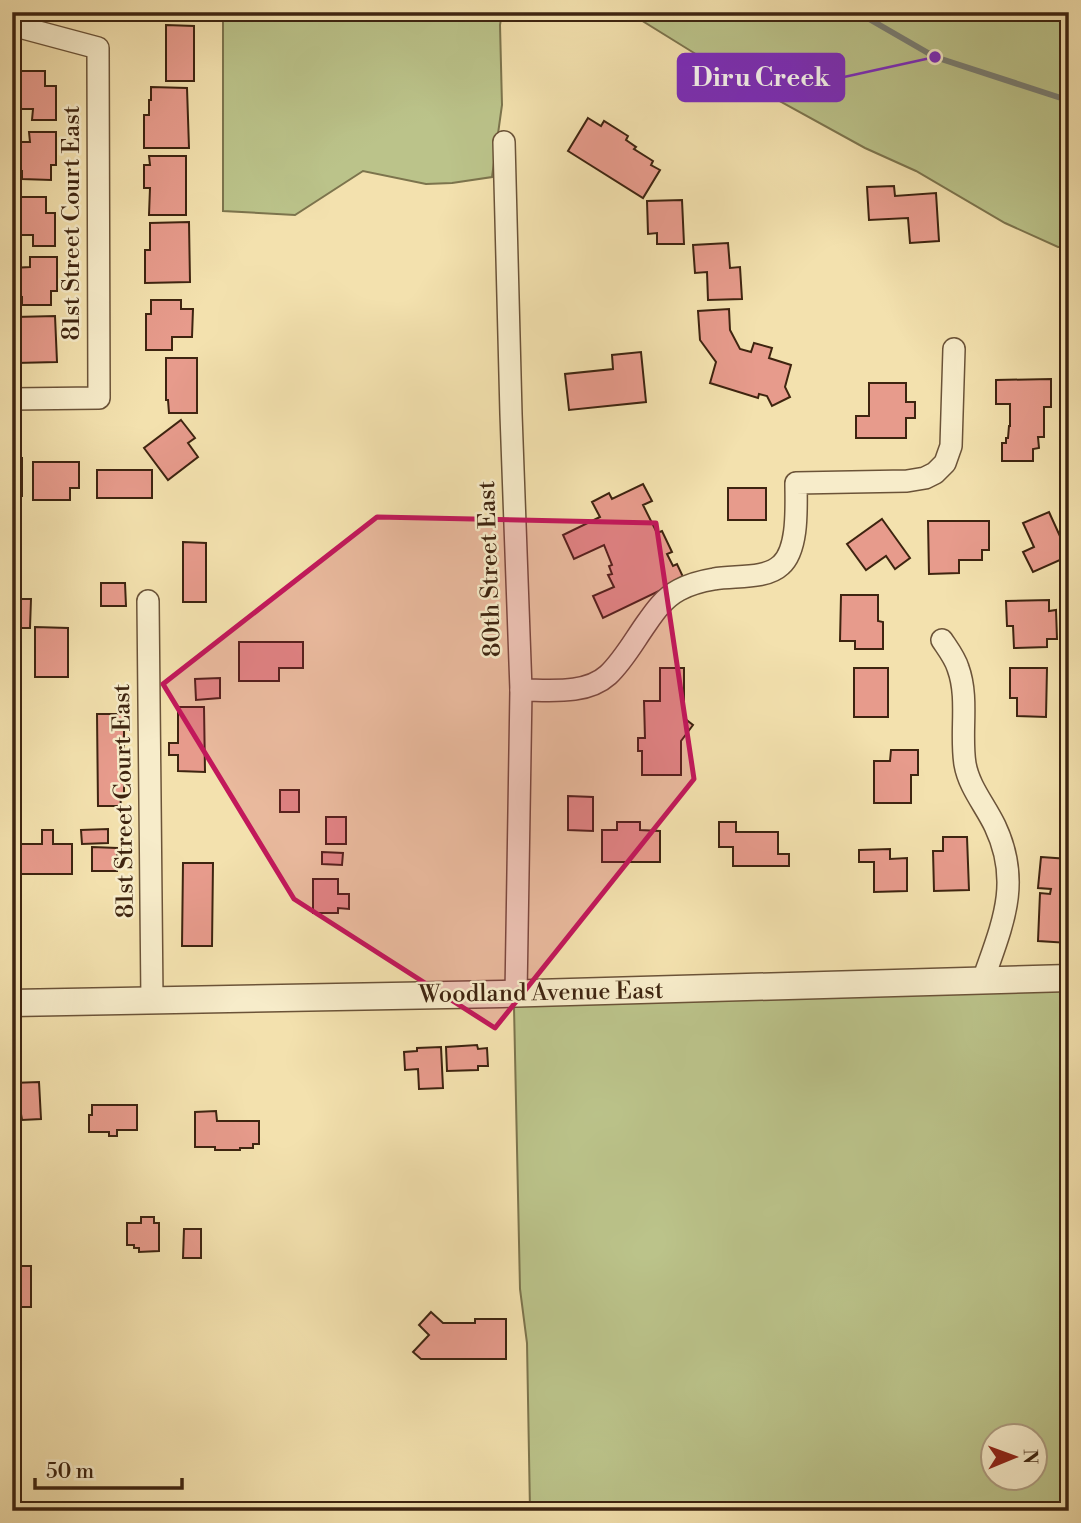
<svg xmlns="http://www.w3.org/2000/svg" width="1081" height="1523" font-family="'Libre Bodoni',serif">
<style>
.green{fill:#bbc38a;stroke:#7c744d;stroke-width:2;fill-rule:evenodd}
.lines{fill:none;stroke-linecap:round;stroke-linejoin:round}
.stream{stroke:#797e74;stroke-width:6}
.building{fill:#e79b8c;stroke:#3e2410;stroke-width:2}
.minor-casing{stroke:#6b5338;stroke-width:24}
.tertiary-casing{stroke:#6b5338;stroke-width:29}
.minor{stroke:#f7ecca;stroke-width:21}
.tertiary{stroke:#f7ecca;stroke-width:26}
.marked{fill:#c2185b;fill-opacity:0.2;stroke:#c2185b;stroke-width:5;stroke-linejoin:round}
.labels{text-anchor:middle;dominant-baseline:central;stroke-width:5;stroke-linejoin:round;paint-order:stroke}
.street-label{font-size:24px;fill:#3e2410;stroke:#f7ecca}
.leader{fill:none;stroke:#7b2cbf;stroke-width:2.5}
.callout-dot{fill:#7b2cbf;stroke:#f7ecca;stroke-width:2.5}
.callout{fill:#7b2cbf;stroke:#7b2cbf;stroke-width:2.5}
.callout-label{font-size:26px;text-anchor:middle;font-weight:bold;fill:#fff}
</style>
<rect width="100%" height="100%" fill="#f3e1ae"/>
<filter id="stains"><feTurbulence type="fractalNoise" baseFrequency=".00286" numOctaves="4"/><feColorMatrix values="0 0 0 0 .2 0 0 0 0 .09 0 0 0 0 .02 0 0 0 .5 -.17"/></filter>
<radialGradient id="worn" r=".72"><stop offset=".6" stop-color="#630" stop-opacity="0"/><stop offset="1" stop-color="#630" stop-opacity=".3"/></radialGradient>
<g class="green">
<polygon points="223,12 502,12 500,25 502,105 492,177 452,183 426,184 363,171 295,215 223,211"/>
<polygon points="628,12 1069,12 1069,247 1058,247 1005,223 916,171 865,148 707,61"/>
<path d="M1069 990V1511H530L527 1343 520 1289 514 1007 520 1004ZM993 1436H1036V1478H993Z"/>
</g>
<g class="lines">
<polyline class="stream" points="857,12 935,57 1061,98 1069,99"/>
</g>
<g class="building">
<polygon points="166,25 194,26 194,81 166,81"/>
<polygon points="12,71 45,71 45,86 56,86 56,120 32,120 33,109 12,109"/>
<polygon points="151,87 187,88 189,148 144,148 144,115 149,115 149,100 151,100"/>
<polygon points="588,118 601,126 604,121 628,136 626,140 636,147 634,149 653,161 651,165 660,170 643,198 568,151"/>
<polygon points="29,132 56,132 56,165 51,165 51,180 22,179 22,171 12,171 12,142 30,142"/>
<polygon points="149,156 186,156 186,215 149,215 150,188 144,188 144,165 150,165"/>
<polygon points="894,186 895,196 936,193 939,241 910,243 908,218 869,220 867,187"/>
<polygon points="12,197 46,197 46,213 55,213 55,246 33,246 33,235 12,235"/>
<polygon points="682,200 684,244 657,244 657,233 648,234 647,201"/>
<polygon points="189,222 190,282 145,283 145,250 150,250 150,223"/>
<polygon points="728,243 730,268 740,267 742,299 708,300 707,272 695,273 693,245"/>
<polygon points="30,257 57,257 57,291 51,291 51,305 22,305 22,297 12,297 12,268 30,267"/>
<polygon points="151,300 181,300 181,309 193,309 192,337 172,337 172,350 146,350 146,314 151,314"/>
<polygon points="729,309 730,330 740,349 751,352 754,343 772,348 769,358 791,365 785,387 790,397 772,406 767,396 759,394 758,398 710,383 716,362 700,340 698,311"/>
<polygon points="55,316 57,362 16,363 15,317"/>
<polygon points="641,352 646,402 569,410 565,374 613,369 612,355"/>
<polygon points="166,358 197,358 197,413 169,413 168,400 166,400"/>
<polygon points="1051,379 1051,407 1044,407 1044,437 1038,437 1039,448 1033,449 1033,461 1002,461 1002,443 1006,443 1006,438 1008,438 1009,426 1010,426 1010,404 996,404 996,380"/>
<polygon points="869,383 906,383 906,402 915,402 915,418 906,418 906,438 856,438 856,416 869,416"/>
<polygon points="181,420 195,438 188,443 198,457 168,480 144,448"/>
<rect x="12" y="458" width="10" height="38"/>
<polygon points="33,462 79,462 79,488 70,488 70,500 33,500"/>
<rect x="97" y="470" width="55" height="28"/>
<polygon points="643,484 652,501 643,505 657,533 662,531 672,552 667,554 673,566 677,564 684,579 603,618 593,596 614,587 608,575 612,574 609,566 612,565 604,545 574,559 563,535 600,517 592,502 609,493 612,499"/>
<rect x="728" y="488" width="38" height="32"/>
<polygon points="1049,512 1069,556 1033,572 1023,552 1034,547 1023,523"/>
<polygon points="882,519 910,558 895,569 886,556 866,570 847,544"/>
<polygon points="928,521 989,521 989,550 982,550 982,560 959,560 959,573 929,574"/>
<polygon points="183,542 206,543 206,602 183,602"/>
<polygon points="101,583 125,583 126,606 101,606"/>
<polygon points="841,595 878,595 878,621 883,622 883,649 855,649 855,641 840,641"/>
<polygon points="12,599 31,599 30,628 12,628"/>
<polygon points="1049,600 1049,611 1056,610 1057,639 1047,639 1047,647 1014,648 1013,626 1007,626 1006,601"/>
<polygon points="35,627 68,628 68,677 35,677"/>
<polygon points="239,642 303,642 303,668 279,668 279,681 239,681"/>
<polygon points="660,668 684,668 684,718 693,725 681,741 681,775 642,775 642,751 638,751 638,738 645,738 644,701 660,701"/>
<rect x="854" y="668" width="34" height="49"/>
<polygon points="1010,668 1047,668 1046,717 1017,716 1017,698 1010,698"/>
<polygon points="220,678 220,698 196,700 195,679"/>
<polygon points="178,707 204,707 205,772 178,771 178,755 169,755 169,743 178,743"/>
<polygon points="97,714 124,714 124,794 120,794 121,806 98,806"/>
<polygon points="891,750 918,750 918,775 911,775 911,803 874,803 874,761 890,761"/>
<rect x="280" y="790" width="19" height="22"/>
<polygon points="568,796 593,797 593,831 568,830"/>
<rect x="326" y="817" width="20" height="27"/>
<polygon points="617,822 640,822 640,830 660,831 660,862 602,862 602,830 617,830"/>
<polygon points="719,822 736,822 736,832 778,832 778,854 789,854 789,866 733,866 733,847 719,847"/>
<polygon points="108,829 108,843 82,844 81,830"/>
<polygon points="42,830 53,830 53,844 72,844 72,874 12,874 12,854 20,854 20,844 42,844"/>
<polygon points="943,837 967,837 969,890 934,891 933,851 943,851"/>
<polygon points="92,847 117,848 117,871 92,871"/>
<polygon points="890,849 890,859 907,858 907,891 874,892 874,862 859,862 859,850"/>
<polygon points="322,852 343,853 342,865 322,864"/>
<polygon points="1041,857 1069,859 1069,917 1067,928 1069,928 1069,943 1038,941 1040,893 1050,894 1051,889 1038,888"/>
<polygon points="183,863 213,863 212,946 182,946"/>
<polygon points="313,879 338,879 338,894 349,894 349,909 338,908 338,913 313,913"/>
<polygon points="477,1045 478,1049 487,1048 488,1066 478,1066 478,1070 447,1071 446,1047"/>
<polygon points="441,1047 443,1088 419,1089 418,1069 405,1070 404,1052 417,1051 417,1048"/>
<polygon points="39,1082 41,1119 22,1120 21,1114 12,1115 12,1083"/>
<polygon points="92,1105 137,1105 137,1130 117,1130 117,1136 109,1136 109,1132 89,1132 89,1115 92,1115"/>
<polygon points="216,1111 217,1121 259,1121 259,1144 253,1144 253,1148 240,1148 240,1150 215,1150 215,1147 195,1147 195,1112"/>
<polygon points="141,1217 154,1217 154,1223 159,1223 159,1251 139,1252 139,1248 134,1248 134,1245 127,1245 127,1223 141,1223"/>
<polygon points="184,1229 201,1229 201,1258 183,1258"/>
<polygon points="12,1262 19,1262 19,1266 31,1266 31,1307 18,1307 18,1320 12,1320"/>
<polygon points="431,1312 443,1323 475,1323 475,1319 506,1319 506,1359 421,1359 413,1352 429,1335 419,1325"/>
</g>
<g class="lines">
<g class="minor-casing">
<g id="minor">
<polyline points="12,25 98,48 99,398 12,399"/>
<polyline points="504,142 511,414 521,690 516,994"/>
<polyline points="148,601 152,1000"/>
<path d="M942 640C948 649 955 658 958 668 969 698 960 733 965 764 969 787 985 805 995 826 1022 883 1002 925 983 980"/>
<path d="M521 690C549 690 586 695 608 675 623 661 634 641 646 624 655 611 664 598 679 590 690 584 702 581 714 579 734 575 765 580 781 565 799 549 796 505 796 483L907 481 925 478 935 473 945 463 951 446 954 349"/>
</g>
</g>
<g class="tertiary-casing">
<polyline id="tertiary" points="12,1003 502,994 1069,978"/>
</g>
<use href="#minor" class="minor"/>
<use href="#tertiary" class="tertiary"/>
</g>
<path class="marked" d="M377 517 656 523 694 779 495 1028 294 899 163 684Z"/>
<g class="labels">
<g class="street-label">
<text transform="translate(72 223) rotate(-90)">81st Street Court East</text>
<text transform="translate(490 569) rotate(-92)">80th Street East</text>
<text transform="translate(124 801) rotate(-91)">81st Street Court East</text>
<text transform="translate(541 993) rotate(-1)">Woodland Avenue East</text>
</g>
</g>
<path class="leader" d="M935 57L844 77"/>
<circle class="callout-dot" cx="935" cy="57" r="7"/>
<rect class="callout" x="678" y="54" width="166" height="47" rx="7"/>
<g class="callout-label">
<text x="761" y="86">Diru Creek</text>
</g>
<rect width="1081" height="1523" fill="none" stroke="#f3e1ae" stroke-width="42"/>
<rect x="14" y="14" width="1053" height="1495" fill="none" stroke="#3e2410" stroke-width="3.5"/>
<rect x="21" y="21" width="1039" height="1481" fill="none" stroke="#3e2410" stroke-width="2"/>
<g transform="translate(1014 1457) rotate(89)"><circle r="33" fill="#f7ecca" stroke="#ad9c80" stroke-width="2"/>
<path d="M0-5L12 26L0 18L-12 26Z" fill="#8f2418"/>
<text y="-10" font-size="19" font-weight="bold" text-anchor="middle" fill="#3e2410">N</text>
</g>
<path d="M35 1478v10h147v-10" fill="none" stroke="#3e2410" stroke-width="3.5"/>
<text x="46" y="1478" font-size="21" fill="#3e2410" stroke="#f7ecca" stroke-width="5" paint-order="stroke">50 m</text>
<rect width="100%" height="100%" filter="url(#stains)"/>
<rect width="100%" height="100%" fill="url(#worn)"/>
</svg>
